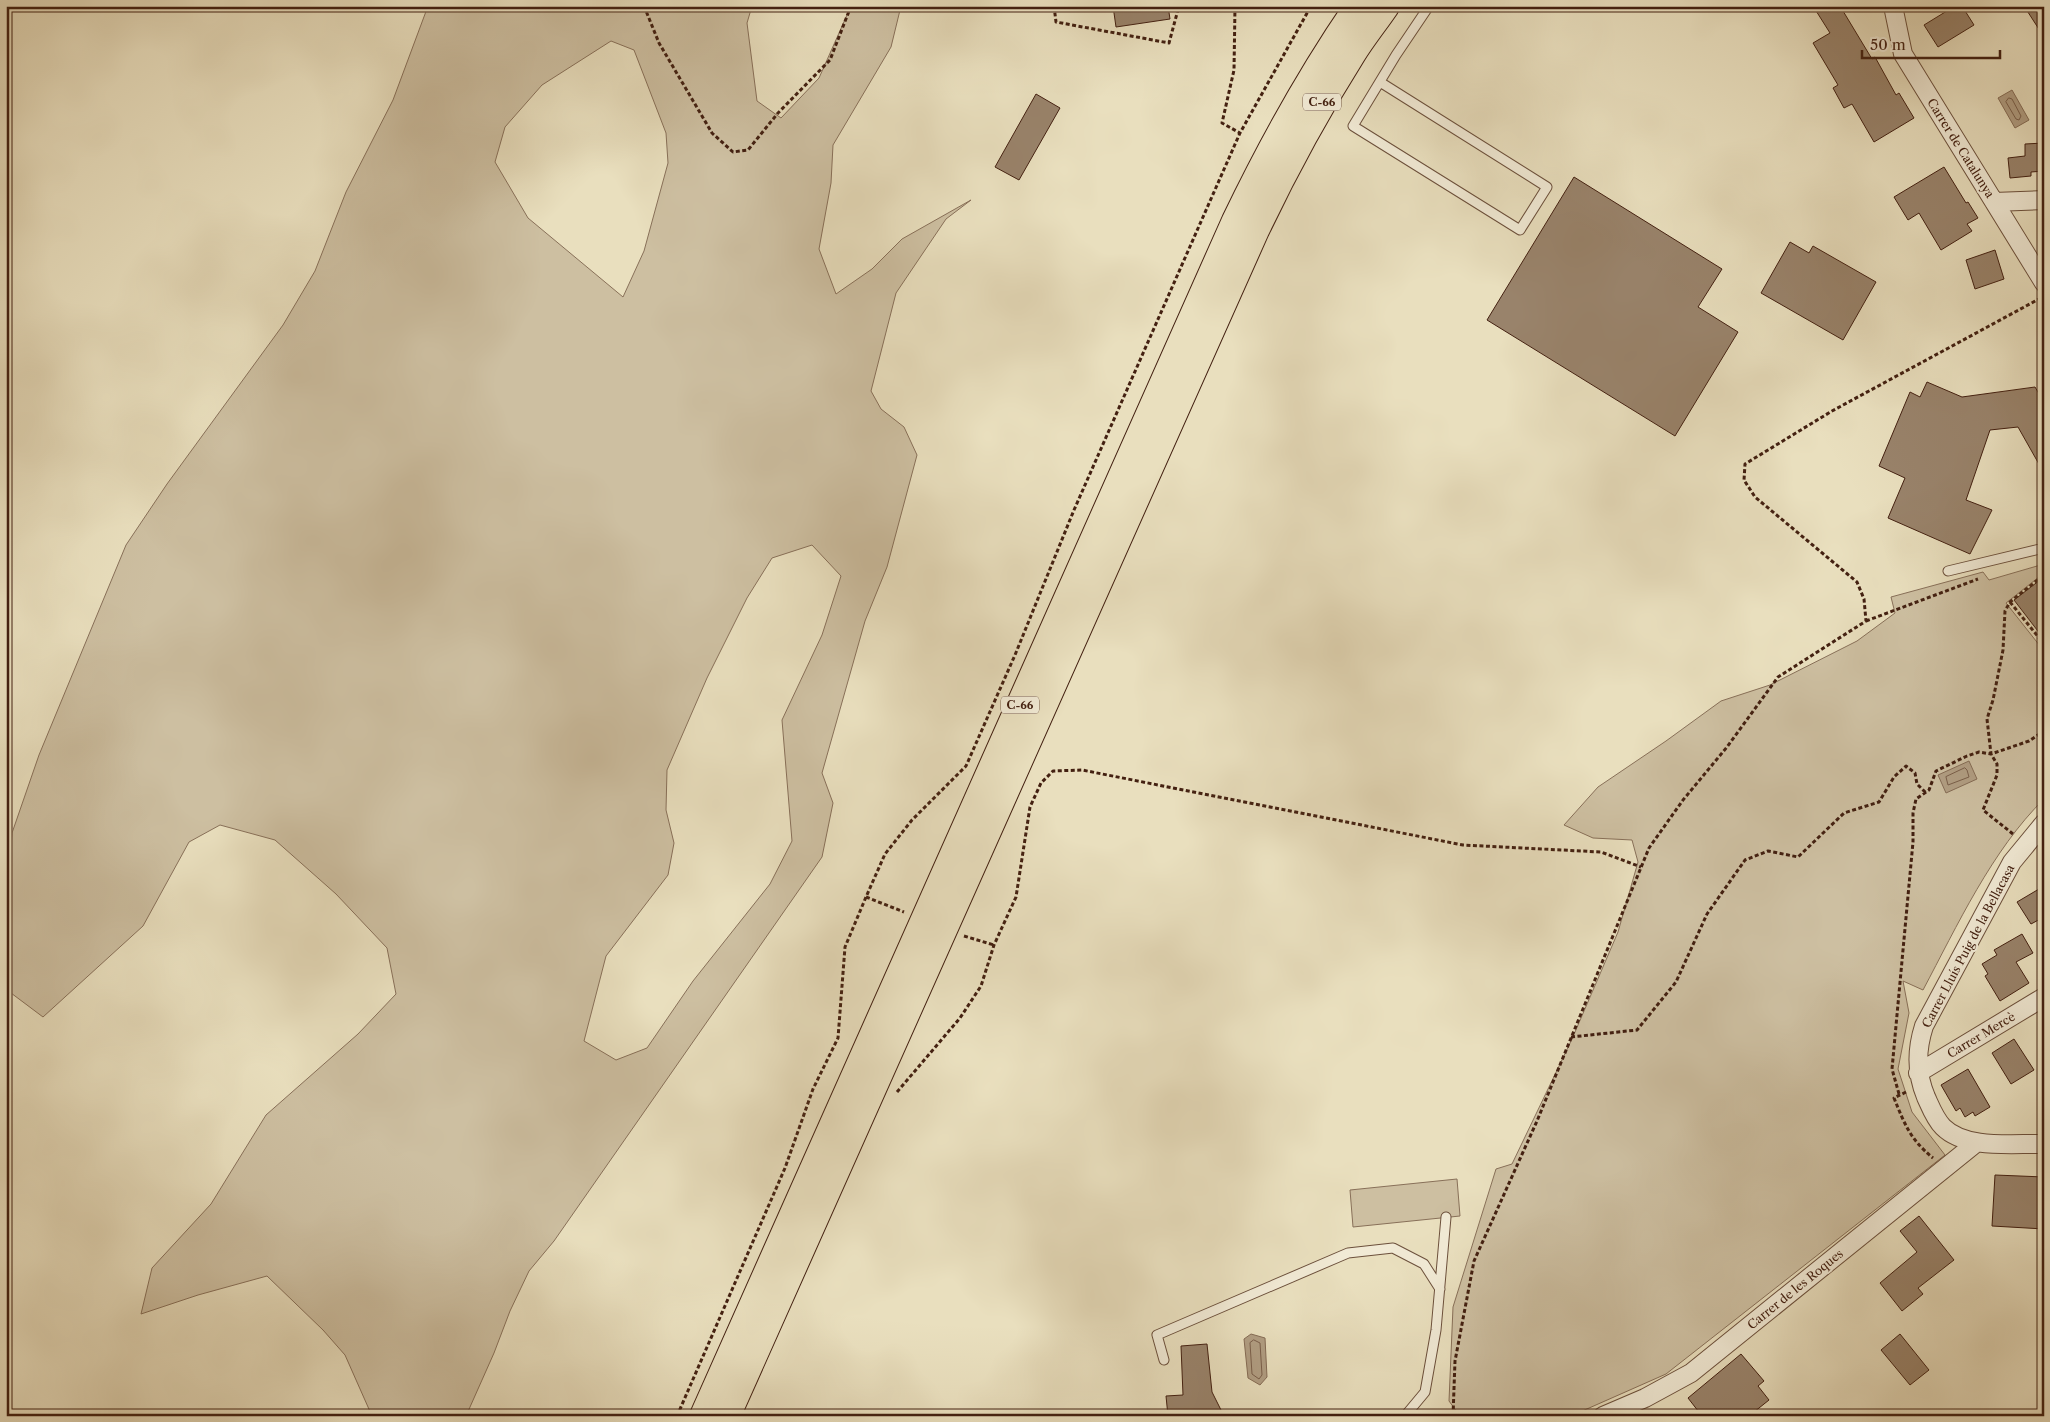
<svg xmlns="http://www.w3.org/2000/svg" width="2050" height="1422" font-family="'Libre Caslon Text',serif">
<style>
.green{fill:#cdbfa1;stroke:#887059;fill-rule:evenodd}
.water{fill:#b19e83;stroke:#856c55}
.lines{fill:none;stroke-linecap:round;stroke-linejoin:round}
.shore{stroke:#7a5f4a;stroke-width:1}
.building{fill:#99836b;stroke:#432011}
.lane-casing{stroke:#6c503c;stroke-width:11}
.street-casing{stroke:#6c503c;stroke-width:20}
.highway-casing{stroke:#432011;stroke-width:30}
.path{stroke:#432011;stroke-width:3;stroke-dasharray:4 2.5;stroke-linecap:butt}
.lane{stroke:#f1ead5;stroke-width:9}
.street{stroke:#f1ead5;stroke-width:18}
.highway{stroke:#e9dfbe;stroke-width:28}
.labels{text-anchor:middle;dominant-baseline:central;stroke-width:4;stroke-linejoin:round;paint-order:stroke}
.shield{fill:#f1ead5;stroke:#775d4c;stroke-width:1}
.shield-label{font-size:11px;font-weight:bold;fill:#432011}
.street-label{font-size:12px;fill:#432011;stroke:#f1ead5}
</style>
<rect width="100%" height="100%" fill="#e9dfbe"/>
<filter id="stains"><feTurbulence type="fractalNoise" baseFrequency=".004" numOctaves="4"/><feColorMatrix values="0 0 0 0 .2 0 0 0 0 .09 0 0 0 0 .02 0 0 0 .5 -.17"/></filter>
<radialGradient id="worn" r=".72"><stop offset=".6" stop-color="#630" stop-opacity="0"/><stop offset="1" stop-color="#630" stop-opacity=".3"/></radialGradient>
<path class="green" d="M428,6H642L643,8L645,6H752L747,23L757,101L781,118L819,78L851,6H901L891,47L833,145L831,183L819,249L836,294L872,269L902,239L971,200L946,219L896,293L871,391L881,409L904,427L917,455L887,567L865,621L822,773L833,803L822,857L554,1241L529,1271L510,1311L494,1353L466,1416H372L345,1355L323,1330L267,1276L198,1295L141,1314L152,1268L211,1204L266,1115L358,1034L396,994L387,948L336,894L275,840L220,825L189,842L143,926L43,1017L7,990L6,918L12,833L39,755L126,545L167,484L283,325L315,271L346,192L393,100ZM611,41L634,50L666,133L668,163L644,251L623,297L528,218L495,162L505,127L542,85ZM812,545L841,576L822,635L782,720L792,841L770,884L693,981L647,1048L616,1060L584,1041L606,956L668,875L674,843L666,810L667,770L707,678L747,598L772,558Z
M2044,564V573L2006,603L2044,651V799C1992,850 1957,926 1923,990L1903,981L1909,1013L1898,1069L1912,1112L1945,1155L1666,1374L1571,1416H1460L1449,1401L1453,1307L1496,1169L1512,1164L1572,1039L1618,932L1638,862L1632,840L1593,838L1564,825L1598,787L1666,741L1721,701L1770,685L1857,641L1895,613L1891,597L1983,572L1989,580Z
M1457,1179L1460,1216L1353,1227L1350,1190Z"/>
<path class="water" d="M2012,90L2029,120L2015,128L1998,98Z
M1969,761L1977,779L1946,793L1938,775Z
M1251,1334L1265,1338L1267,1377L1260,1385L1248,1378L1244,1339Z"/>
<g class="lines">
<path class="shore" d="M2009,98L2012,99L2021,116L2019,120L2016,119L2006,102Z
M1965,768L1967,770L1969,777L1948,785L1946,777Z
M1254,1340L1260,1343L1262,1375L1259,1379L1252,1374L1250,1343Z"/>
</g>
<path class="building" d="M1113,6H1168L1170,19L1116,27Z
M1813,6H1840L1872,59L1875,57L1896,95L1899,93L1914,118L1874,142L1852,104L1844,108L1833,88L1838,85L1813,43L1830,33Z
M1955,6H1962L1974,25L1938,47L1924,25Z
M2024,6H2044V37Z
M1036,94L1060,108L1019,180L995,167Z
M2044,143V171L2031,172V176L2010,178L2008,158L2025,156V144Z
M1944,167L1966,203L1968,202L1978,218L1967,224L1972,231L1941,250L1919,213L1908,220L1894,197Z
M1574,177L1722,269L1698,307L1738,332L1675,436L1487,320Z
M1790,242L1809,253L1813,246L1876,282L1843,340L1761,293Z
M1995,250L2004,279L1975,289L1966,260Z
M1927,382L1962,397L2035,387L2044,402V473L2018,427L1990,430L1966,500L1992,510L1970,554L1888,518L1905,478L1879,466L1910,392L1920,397Z
M2044,577V639L2014,600Z
M2039,889L2044,897V917L2031,924L2017,902Z
M2022,934L2033,953L2016,962L2029,983L2000,1001L1985,976L1988,974L1982,964L1997,955L1994,950Z
M2014,1039L2034,1070L2011,1084L1992,1053Z
M1968,1069L1990,1107L1975,1116L1973,1112L1965,1117L1960,1108L1956,1111L1941,1085Z
M1995,1175L2044,1177V1229L1992,1226Z
M1919,1216L1954,1260L1918,1288L1923,1294L1902,1311L1880,1283L1917,1252L1900,1231Z
M1900,1334L1929,1370L1910,1385L1881,1350Z
M1207,1344L1212,1392L1224,1416H1168L1166,1396L1183,1395L1181,1346Z
M1741,1354L1764,1381L1758,1386L1769,1400L1749,1416H1702L1688,1398Z"/>
<g class="lines">
<g class="lane-casing">
<path id="lane" d="M1380,82L1547,187L1520,230L1353,126L1396,55L1429,6
M1948,571L2044,548
M1164,1360L1157,1335L1348,1253L1393,1248L1424,1264L1440,1289
M1405,1416L1425,1392L1436,1330L1446,1217"/>
</g>
<g class="street-casing">
<path id="street" d="M1893,6L1903,54L2044,283
M1994,202L2044,200
M2044,823L2012,862L1924,1026C1916,1051 1916,1073 1926,1097C1931,1108 1935,1119 1943,1127C1966,1150 2014,1143 2044,1144
M1918,1073L2044,997
M1603,1416L1645,1398L1691,1373L1976,1143"/>
</g>
<g class="highway-casing">
<path id="highway" d="M704,1416L1236,221C1272,146 1312,74 1359,6
M726,1416L1255,230C1284,169 1316,110 1352,53C1362,37 1374,22 1385,6"/>
</g>
<path class="path" d="M644,6L659,43L712,133L733,152L748,150L778,113L830,60L851,6
M1054,6L1056,22L1169,43L1179,6
M1235,6L1234,70L1222,123L1240,133
M2010,602L2044,644
M1866,621L1978,579
M2013,834L1983,810L1997,775V764L1991,754L1987,719L1993,700L2003,650L2005,611L2010,602L2044,575
M866,897L904,912
M964,936L994,945
M1571,1037L1637,1030L1676,982L1707,914L1745,860L1768,851L1798,857L1844,813L1879,802L1894,777L1906,766L1915,773L1917,784L1926,793
M897,1092L960,1018L981,986L994,945L1016,897L1030,807L1041,783L1053,771L1082,770L1463,845L1601,852L1641,867
M1906,1092L1894,1098C1905,1125 1910,1139 1933,1158
M1899,1094L1892,1069L1913,842V813L1916,799L1929,790L1936,771L1967,756L1979,752L1991,754L2029,741L2044,731
M677,1416L785,1168L813,1089L838,1038L845,947L866,897L885,854L912,820L966,766L1015,655L1074,510L1240,133L1311,6
M1453,1416L1455,1361L1474,1261L1537,1121L1649,848L1683,800L1727,747L1778,677L1866,621L1864,599L1857,582L1755,497L1744,480L1745,464L1832,411L2039,299"/>
<use href="#lane" class="lane"/>
<use href="#street" class="street"/>
<use href="#highway" class="highway"/>
</g>
<g class="labels">
<g class="shield">
<rect x="1303" y="93.5" width="38" height="17" rx="4"/>
<rect x="1001" y="696.5" width="38" height="17" rx="4"/>
</g>
<g class="shield-label">
<text x="1322" y="102">C-66</text>
<text x="1020" y="705">C-66</text>
</g>
<g class="street-label">
<text transform="translate(1961 148) rotate(58)">Carrer de Catalunya</text>
<text transform="translate(1968 946) rotate(-62)">Carrer Lluís Puig de la Bellacasa</text>
<text transform="translate(1981 1035) rotate(-31)">Carrer Mercè</text>
<text transform="translate(1795 1289) rotate(-39)">Carrer de les Roques</text>
</g>
</g>
<rect width="2050" height="1422" fill="none" stroke="#e9dfbe" stroke-width="25"/>
<rect x="8" y="8" width="2035" height="1407" fill="none" stroke="#432011" stroke-width="2.5"/>
<rect x="12" y="12" width="2025" height="1397" fill="none" stroke="#432011"/>
<path d="M1862 50v8h138v-8" fill="none" stroke="#432011" stroke-width="2.5"/>
<text x="1870" y="50" font-size="15" fill="#432011" stroke="#f1ead5" stroke-width="4" paint-order="stroke">50 m</text>
<rect width="100%" height="100%" filter="url(#stains)"/>
<rect width="100%" height="100%" fill="url(#worn)"/>
</svg>
